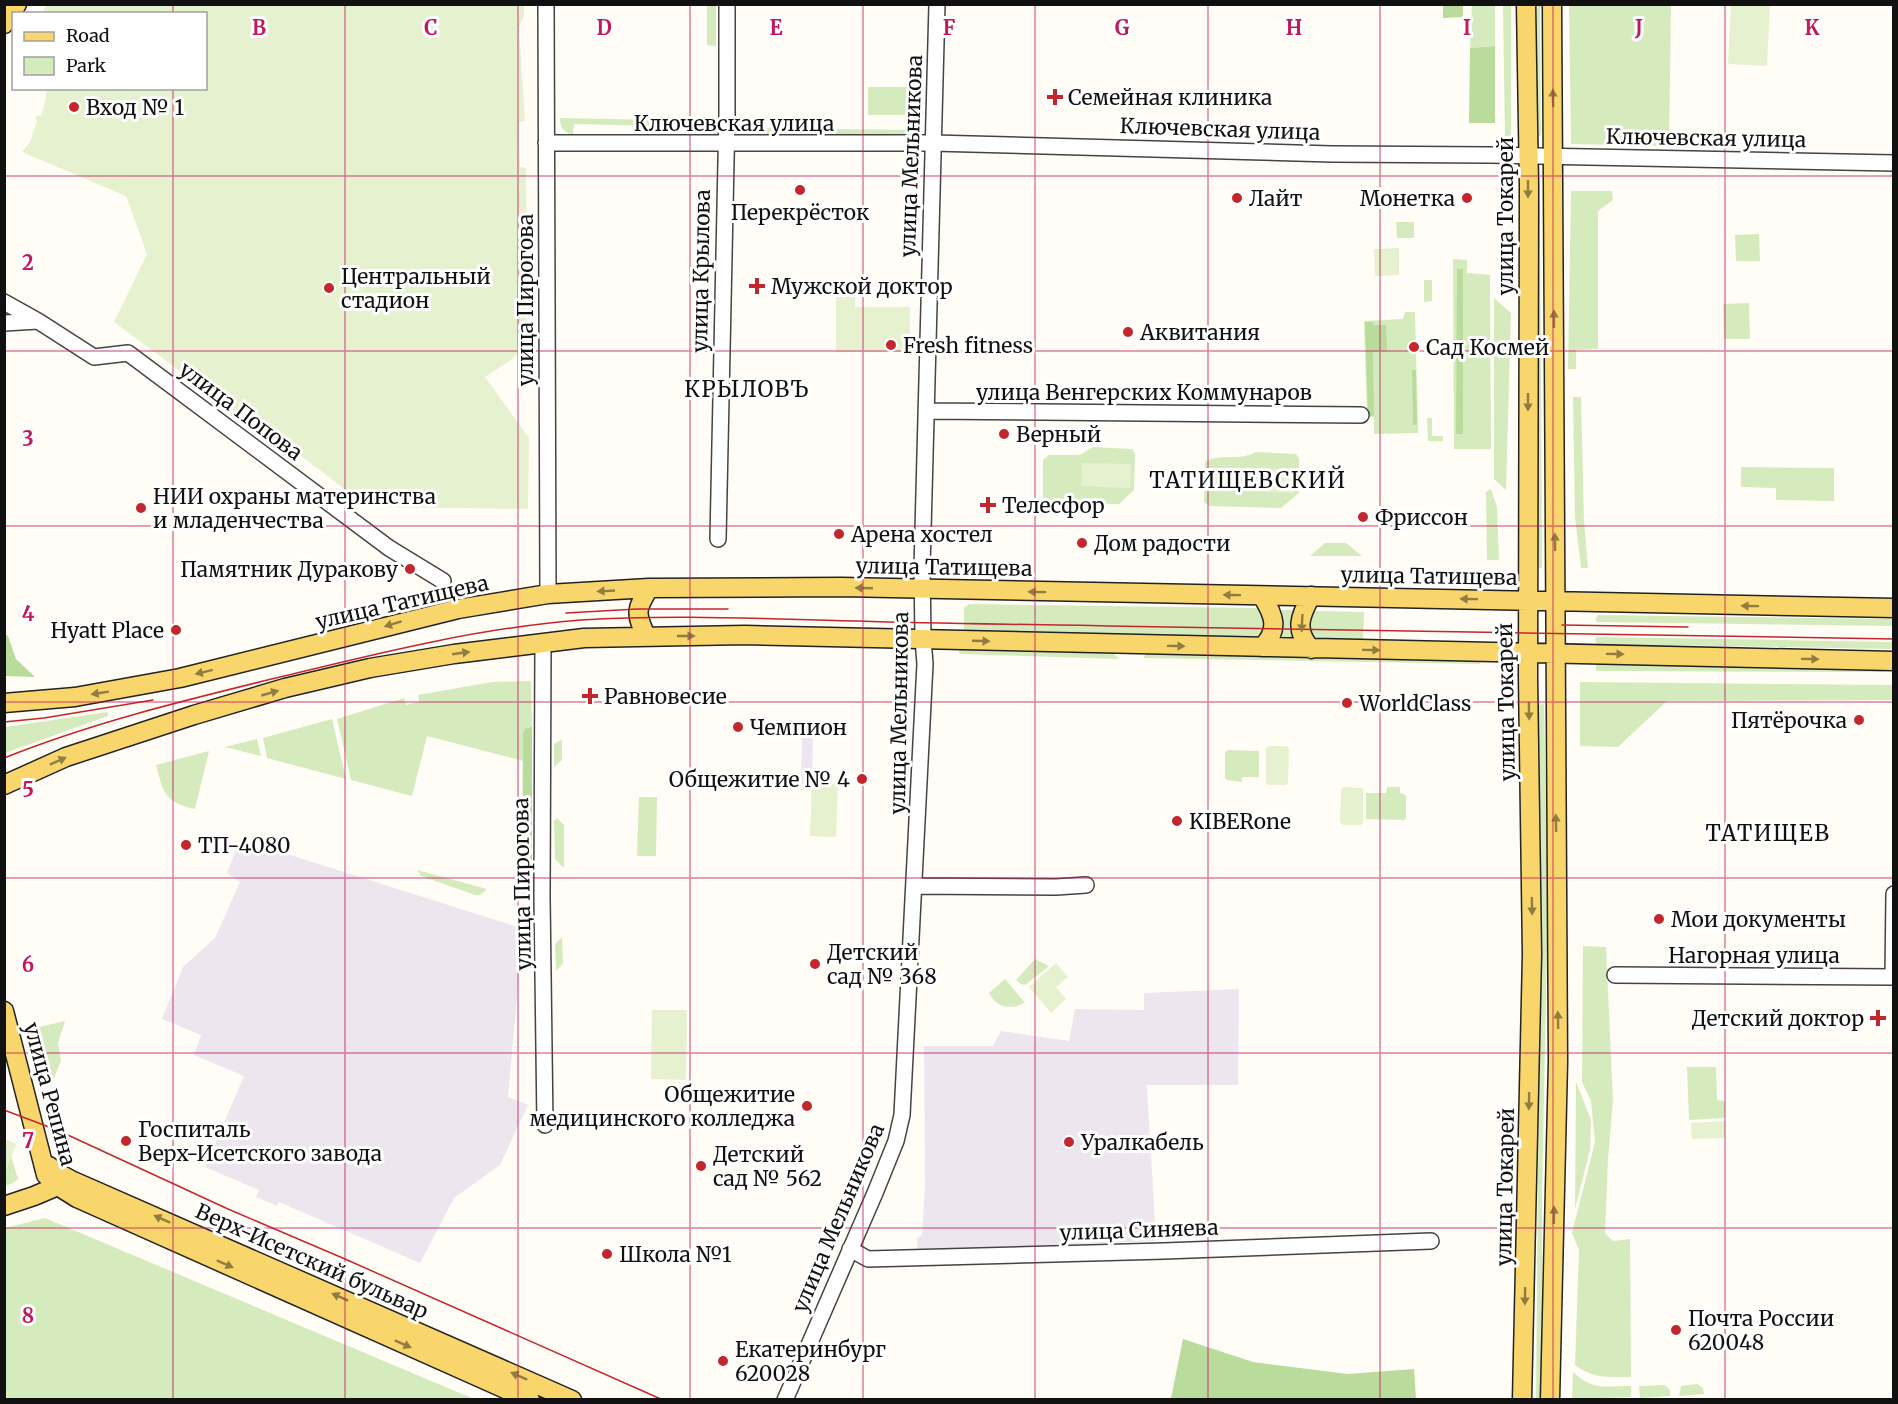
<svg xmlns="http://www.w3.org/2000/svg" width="1898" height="1404" font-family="Merriweather,serif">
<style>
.industrial{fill:#eee6ef}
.green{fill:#d5ebbd}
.forest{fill:#b9dc9c}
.pitch{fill:#e6f2cf}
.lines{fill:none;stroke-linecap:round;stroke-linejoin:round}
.minor-casing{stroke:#444;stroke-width:18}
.major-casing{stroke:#222;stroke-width:21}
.minor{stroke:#fff;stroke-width:15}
.major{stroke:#f9d66b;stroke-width:18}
.tram{stroke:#c4262e;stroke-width:1.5}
.oneway{fill:#917d42}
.grid{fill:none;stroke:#c2185b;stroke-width:1.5;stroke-opacity:0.55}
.poi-dot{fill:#c4262e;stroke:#fff;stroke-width:2}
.labels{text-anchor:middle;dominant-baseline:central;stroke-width:6;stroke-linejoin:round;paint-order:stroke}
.poi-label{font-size:21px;fill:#111;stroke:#fff;text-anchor:start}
.street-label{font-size:21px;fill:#111;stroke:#fff}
.neighbourhood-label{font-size:22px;letter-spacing:1.5px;fill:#111;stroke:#fff}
.grid-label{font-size:20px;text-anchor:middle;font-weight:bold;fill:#c2185b;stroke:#fff;stroke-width:6;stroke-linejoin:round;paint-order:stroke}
</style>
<rect width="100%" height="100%" fill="#fffdf5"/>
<path class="industrial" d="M802,733H813L812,790H801Z
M240,839L521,928L518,987L508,1097L528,1105L500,1165L454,1198L420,1263L279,1202L277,1206L256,1197L259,1190L205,1167L244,1076L194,1055L201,1035L162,1019L183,967L215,938L240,882L227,873Z
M1239,989L1238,1085H1147L1156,1241L918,1250L917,1238L922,1235L925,1185L924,1046H993L1001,1031L1069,1041L1075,1009L1144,1010V993Z"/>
<path class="green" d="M707,5H716V46L707,45Z
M1472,5H1495V46L1470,48Z
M1503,5H1511V138L1505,142Z
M1535,5H1540L1541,136H1536Z
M1569,5H1671L1669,146L1571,144Z
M868,87H917V115H868Z
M560,118L717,121V132L714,137L708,138V127L574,124L573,134C563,133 560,127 560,118Z
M741,128L919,130V139H742Z
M1571,191H1612L1613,200L1598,211V349L1576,350V369H1568Z
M1534,201L1540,202L1542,567L1538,569Z
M1396,222H1414V238H1397Z
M1759,234L1760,261H1736L1735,235Z
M1453,259L1467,260V273L1490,275L1491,449H1454Z
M1424,280H1432V301L1424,302Z
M1494,298L1511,313L1506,490L1494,479Z
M1749,303L1750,339H1724L1723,304Z
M1405,312H1415L1418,433L1374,434V417H1367L1364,321L1403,319Z
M1573,397H1581L1584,521L1588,568H1581L1575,517Z
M1432,418V436H1443V441H1428L1427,418Z
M1093,447L1132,449L1135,454L1134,490L1119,504L1048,503L1043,498V460L1049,455H1080Z
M1256,452L1296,454L1299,458V493L1281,508L1209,506L1204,502L1205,462C1222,452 1237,462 1256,452Z
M1741,467L1834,468V501L1776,500V488L1741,487Z
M1491,489L1497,507L1499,560H1487L1486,492Z
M1159,540H1178L1191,554L1145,553Z
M1325,543H1346L1362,556H1310Z
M969,604L1258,608L1264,612L1268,631L1259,639L970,633L964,631V608Z
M1278,610H1296V639H1277Z
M1316,611L1364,612L1363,641H1313L1306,632L1311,613Z
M1598,615L1893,619L1894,626L1597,622L1595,620Z
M1597,637L1893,642L1894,649L1597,644L1595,639Z
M960,648L1114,654L1119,659L959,654Z
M1146,654L1480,660V664L1143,658Z
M1596,664L1880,666L1884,672L1596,671Z
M531,681L532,726L528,727L523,733V761L427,736L412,796L351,780L337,719L404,698L406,705L419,702L418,695L492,682Z
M1580,682L1892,685L1893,700L1667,701L1618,747L1580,746Z
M1544,704L1548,893L1542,1195V1398H1536L1541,842L1537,705Z
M108,712V716L5,753V727Z
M332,719L346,779L267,758L263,738Z
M257,739L261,756L225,747Z
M562,739V760L554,767V744Z
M1228,750L1259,751V777H1242V782L1227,780L1225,778V752Z
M209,751L195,809C165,803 163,792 156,765Z
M1387,787H1400V793L1404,794L1406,796V818L1404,820L1366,819V793H1386Z
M639,797H657L656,856H637Z
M557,818L564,825V868L555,859L554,821Z
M417,870L487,889L480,895H475L421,876Z
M562,937L563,963L556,971L555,944Z
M1583,946L1606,947L1613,1100L1608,1159L1605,1233L1613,1241L1630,1239L1631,1377C1610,1377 1593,1379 1575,1365L1579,1250L1572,1233L1595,1142L1591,1101L1582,1082Z
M1035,959L1049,966L1025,985L1021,984L1016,980Z
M1005,979L1025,1003C1010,1010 997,1008 989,993Z
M65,1021L58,1043L61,1061L53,1080L39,1027Z
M1687,1067H1716L1717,1100L1725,1101V1118L1689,1120Z
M1576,1082L1591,1120L1590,1150L1575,1209Z
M4,1133L18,1179L13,1183L5,1186Z
M45,1218L474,1399H5V1228Z
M1573,1372C1593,1391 1605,1386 1631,1386V1397L1572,1399Z
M1697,1384L1703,1388L1704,1394L1679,1396L1681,1386Z
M1665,1385L1670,1390V1396L1640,1398L1639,1386Z"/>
<path class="forest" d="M1443,5H1463V17L1443,18Z
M1495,46V123H1469L1470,48Z
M1457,269H1463V434H1456Z
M1365,322H1373V325H1386L1387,351L1373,352L1374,416H1368Z
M1412,370H1416L1417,425H1413Z
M5,634L8,636L16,659L35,677L5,676Z
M532,726V898L528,902L522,900L523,733L525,729Z
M1183,1339L1253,1362L1348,1374L1414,1369L1416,1399H1174L1171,1398Z"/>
<path class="pitch" d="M47,5H524V16L519,27L525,121L519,122L520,167L526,168L527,343L511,360L485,377L529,438L528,509L368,507L279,439L262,432L114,322L147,254L126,196L22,152L30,142L37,121L35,120L37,115L41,116L46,99L47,89L206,88V14L42,13Z
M1731,5H1770L1767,66L1728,64Z
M1399,248V275L1375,276L1374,249Z
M836,280H855V307H910V352H836Z
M1082,463L1131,464L1130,488L1081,486Z
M1251,468L1295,469L1294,493L1251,491Z
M1269,746H1287L1289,749L1288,783L1286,785H1268L1266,783V748Z
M812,783L838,784L836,837L810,836Z
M1343,787L1362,788L1363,790V823L1361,825H1343L1340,822L1341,789Z
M1056,963L1068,977L1056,987L1066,999L1051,1013L1029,987Z
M652,1010H687L686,1080L651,1079Z
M1725,1121V1138L1692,1139L1691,1123Z
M5,1139L16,1144L6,1171L4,1170Z"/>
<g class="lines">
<g class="minor-casing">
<path id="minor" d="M546,4L548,594
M546,143H933L1332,154L1489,155L1894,163
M4,302L38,321L94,357L128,353L389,548L443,581
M4,323L38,321
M926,411L1361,415
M718,539L727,114V4
M543,642L542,898L545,1125
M914,886L1056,887L1086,885
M1615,975L1894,977
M1893,977L1894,894
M850,1249L868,1259L1164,1251L1431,1241
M785,1400L875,1193L896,1141L902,1115L925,664L923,639L922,568L937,4"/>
</g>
<g class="major-casing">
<path id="major" d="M4,24L17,4
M646,636C635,612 636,610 649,588
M1262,647C1280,630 1274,615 1262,596
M1311,649C1294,630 1300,616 1311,596
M4,703L75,697L180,678L458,609L548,594L649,588L841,587L1894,608
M4,785L66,757L194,715L285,688L370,668L454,654L584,638L745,635L1894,661
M4,1011L46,1175L58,1186L77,1198L530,1400
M49,1166L58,1173L71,1180L572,1400
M4,1206L34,1196L67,1182
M1522,1400L1532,954L1528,677L1529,186L1526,4
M1550,1400L1558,1062L1552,4"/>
</g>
<use href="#minor" class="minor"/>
<use href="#major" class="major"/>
<path class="tram" d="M566,613L637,609H728
M1562,625L1688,627
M4,722L44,718L153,700
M4,758C94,722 186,700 280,677C379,653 478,628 581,620C673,614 766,619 859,621C942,624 1025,624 1108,626C1370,630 1632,635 1894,639
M4,1110L57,1130L228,1209L345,1259L663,1400"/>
</g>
<defs><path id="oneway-solid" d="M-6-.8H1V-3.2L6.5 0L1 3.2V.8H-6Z" transform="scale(1.5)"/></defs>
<g class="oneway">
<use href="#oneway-solid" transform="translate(1553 98) rotate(-91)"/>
<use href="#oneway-solid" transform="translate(1528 189) rotate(90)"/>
<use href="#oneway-solid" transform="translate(1554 319) rotate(-90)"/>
<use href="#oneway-solid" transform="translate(1528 402) rotate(90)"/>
<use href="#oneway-solid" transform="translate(1555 542) rotate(-91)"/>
<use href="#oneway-solid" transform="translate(864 588) rotate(-178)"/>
<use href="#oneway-solid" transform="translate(606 591) rotate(177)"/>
<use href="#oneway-solid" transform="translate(1037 592) rotate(-179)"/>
<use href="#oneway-solid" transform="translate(1232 595) rotate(-179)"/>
<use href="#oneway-solid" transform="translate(1469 599) rotate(-179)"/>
<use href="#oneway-solid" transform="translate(1750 606) rotate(-179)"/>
<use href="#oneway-solid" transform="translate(1302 623) rotate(93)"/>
<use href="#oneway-solid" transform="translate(393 624) rotate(163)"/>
<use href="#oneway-solid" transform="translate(686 636)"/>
<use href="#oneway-solid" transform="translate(981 641) rotate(2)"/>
<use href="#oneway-solid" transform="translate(1176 646) rotate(1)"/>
<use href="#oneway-solid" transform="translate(1371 650) rotate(1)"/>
<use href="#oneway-solid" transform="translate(461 653) rotate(-8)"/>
<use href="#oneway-solid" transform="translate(1615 654) rotate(1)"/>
<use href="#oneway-solid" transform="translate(1810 659) rotate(1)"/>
<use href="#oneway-solid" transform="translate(204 672) rotate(166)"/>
<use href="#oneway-solid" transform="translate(100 693) rotate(171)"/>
<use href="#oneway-solid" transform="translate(270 693) rotate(-16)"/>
<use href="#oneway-solid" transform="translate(1529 711) rotate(89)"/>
<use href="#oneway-solid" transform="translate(58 761) rotate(-24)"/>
<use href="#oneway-solid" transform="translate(1556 823) rotate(-91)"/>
<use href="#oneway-solid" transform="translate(1532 906) rotate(89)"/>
<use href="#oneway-solid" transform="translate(1558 1020) rotate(-91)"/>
<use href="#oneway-solid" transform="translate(1529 1101) rotate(91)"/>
<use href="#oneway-solid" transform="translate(1554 1215) rotate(-89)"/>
<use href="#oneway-solid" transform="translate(162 1219) rotate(-156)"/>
<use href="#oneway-solid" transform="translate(225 1264) rotate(24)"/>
<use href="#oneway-solid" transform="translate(1525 1296) rotate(91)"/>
<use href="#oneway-solid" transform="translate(340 1297) rotate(-156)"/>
<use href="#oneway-solid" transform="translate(403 1344) rotate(24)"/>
<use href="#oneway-solid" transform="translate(519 1376) rotate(-156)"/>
</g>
<path class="grid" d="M173,4V14M345,4V1400M518,4V1400M690,4V1400M863,4V1400M1035,4V1400M1208,4V1400M1380,4V1400M1553,4V1400M1725,4V1400M173,88V1400M4,176H1894M4,351H1894M4,526H1894M4,702H1894M4,878H1894M4,1053H1894M4,1228H1894"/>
<g class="poi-dot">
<path d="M1052 88h6v6h6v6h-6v6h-6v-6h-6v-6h6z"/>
<circle cx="74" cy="107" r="6"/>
<circle cx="800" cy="190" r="6"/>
<circle cx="1237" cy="198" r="6"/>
<circle cx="1467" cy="198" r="6"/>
<path d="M754 277h6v6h6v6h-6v6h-6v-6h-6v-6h6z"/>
<circle cx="329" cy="288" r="6"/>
<circle cx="1128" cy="332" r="6"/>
<circle cx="891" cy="345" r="6"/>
<circle cx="1414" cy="347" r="6"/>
<circle cx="1004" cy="434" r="6"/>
<path d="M985 496h6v6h6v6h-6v6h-6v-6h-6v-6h6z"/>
<circle cx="141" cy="508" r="6"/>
<circle cx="1363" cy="517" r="6"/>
<circle cx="839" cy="534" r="6"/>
<circle cx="1082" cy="543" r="6"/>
<circle cx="410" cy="569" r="6"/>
<circle cx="176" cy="630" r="6"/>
<path d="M587 687h6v6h6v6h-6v6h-6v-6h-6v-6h6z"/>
<circle cx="1347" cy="703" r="6"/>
<circle cx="1859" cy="720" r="6"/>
<circle cx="738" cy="727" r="6"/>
<circle cx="862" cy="779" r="6"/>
<circle cx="1177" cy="821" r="6"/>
<circle cx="186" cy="845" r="6"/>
<circle cx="1659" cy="919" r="6"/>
<circle cx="815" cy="964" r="6"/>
<path d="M1875 1009h6v6h6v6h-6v6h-6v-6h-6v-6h6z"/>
<circle cx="807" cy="1106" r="6"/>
<circle cx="126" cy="1141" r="6"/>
<circle cx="1069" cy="1142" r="6"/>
<circle cx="701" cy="1166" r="6"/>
<circle cx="607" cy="1254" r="6"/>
<circle cx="1676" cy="1330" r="6"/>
<circle cx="723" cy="1361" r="6"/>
</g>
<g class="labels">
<g class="poi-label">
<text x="1068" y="97">Семейная клиника</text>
<text x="86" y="107">Вход № 1</text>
<text x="1249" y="198">Лайт</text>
<text x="1455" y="198" text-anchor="end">Монетка</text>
<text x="800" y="212" text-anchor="middle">Перекрёсток</text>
<text x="341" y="276">Центральный<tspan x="341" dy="24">стадион</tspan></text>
<text x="771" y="286">Мужской доктор</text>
<text x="1140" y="332">Аквитания</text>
<text x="903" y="345">Fresh fitness</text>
<text x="1426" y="347">Сад Космей</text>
<text x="1016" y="434">Верный</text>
<text x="153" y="496">НИИ охраны материнства<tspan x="153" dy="24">и младенчества</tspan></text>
<text x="1002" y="505">Телесфор</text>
<text x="1375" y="517">Фриссон</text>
<text x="851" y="534">Арена хостел</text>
<text x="1094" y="543">Дом радости</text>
<text x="398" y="569" text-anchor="end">Памятник Дуракову</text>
<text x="164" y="630" text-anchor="end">Hyatt Place</text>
<text x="604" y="696">Равновесие</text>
<text x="1359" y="703">WorldClass</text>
<text x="1847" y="720" text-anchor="end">Пятёрочка</text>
<text x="750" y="727">Чемпион</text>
<text x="850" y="779" text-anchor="end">Общежитие № 4</text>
<text x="1189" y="821">KIBERone</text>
<text x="198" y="845">ТП-4080</text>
<text x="1671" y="919">Мои документы</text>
<text x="827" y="952">Детский<tspan x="827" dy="24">сад № 368</tspan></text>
<text x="1864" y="1018" text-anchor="end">Детский доктор</text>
<text x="795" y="1094" text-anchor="end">Общежитие<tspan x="795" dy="24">медицинского колледжа</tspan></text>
<text x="138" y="1129">Госпиталь<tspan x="138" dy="24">Верх-Исетского завода</tspan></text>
<text x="1081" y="1142">Уралкабель</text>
<text x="713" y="1154">Детский<tspan x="713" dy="24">сад № 562</tspan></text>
<text x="619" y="1254">Школа №1</text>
<text x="1688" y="1318">Почта России<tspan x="1688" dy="24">620048</tspan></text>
<text x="735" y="1349">Екатеринбург<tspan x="735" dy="24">620028</tspan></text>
</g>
<g class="street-label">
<text x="734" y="123">Ключевская улица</text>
<text transform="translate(1220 129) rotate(2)">Ключевская улица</text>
<text transform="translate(1706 138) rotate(1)">Ключевская улица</text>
<text transform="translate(911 156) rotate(-88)">улица Мельникова</text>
<text transform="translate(1505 216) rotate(-90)">улица Токарей</text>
<text transform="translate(701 271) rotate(-89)">улица Крылова</text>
<text transform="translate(525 300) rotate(-90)">улица Пирогова</text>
<text x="1144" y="392">улица Венгерских Коммунаров</text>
<text transform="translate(241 411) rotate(37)">улица Попова</text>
<text transform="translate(944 567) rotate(1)">улица Татищева</text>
<text transform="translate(1429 576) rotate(1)">улица Татищева</text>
<text transform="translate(402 602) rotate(-13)">улица Татищева</text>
<text transform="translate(1506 702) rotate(-91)">улица Токарей</text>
<text transform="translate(899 713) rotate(-89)">улица Мельникова</text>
<text transform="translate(522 884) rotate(-91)">улица Пирогова</text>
<text x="1754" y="955">Нагорная улица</text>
<text transform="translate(50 1094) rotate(75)">улица Репина</text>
<text transform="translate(1505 1187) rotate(-89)">улица Токарей</text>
<text transform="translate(838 1218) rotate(-67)">улица Мельникова</text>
<text transform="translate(1139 1230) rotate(-2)">улица Синяева</text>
<text transform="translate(312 1261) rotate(24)">Верх-Исетский бульвар</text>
</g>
<g class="neighbourhood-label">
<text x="747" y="389">КРЫЛОВЪ</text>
<text x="1248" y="480">ТАТИЩЕВСКИЙ</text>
<text x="1768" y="833">ТАТИЩЕВ</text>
</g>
</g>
<g class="grid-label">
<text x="259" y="35">B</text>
<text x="431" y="35">C</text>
<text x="604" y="35">D</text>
<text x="776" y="35">E</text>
<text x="949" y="35">F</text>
<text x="1122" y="35">G</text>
<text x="1294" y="35">H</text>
<text x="1467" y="35">I</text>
<text x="1639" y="35">J</text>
<text x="1812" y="35">K</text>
<text x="28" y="270">2</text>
<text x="28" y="446">3</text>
<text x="28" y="621">4</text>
<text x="28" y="797">5</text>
<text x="28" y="972">6</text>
<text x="28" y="1148">7</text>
<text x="28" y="1323">8</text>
</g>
<rect width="1898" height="1404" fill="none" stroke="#111111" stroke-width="12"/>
<rect x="12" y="12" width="195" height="78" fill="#ffffff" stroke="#a0a0a0" stroke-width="1.5"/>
<rect x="24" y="32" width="30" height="9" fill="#f9d66b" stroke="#a0a0a0" stroke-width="1.5"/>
<text x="66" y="42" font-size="18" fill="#111111">Road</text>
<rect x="24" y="57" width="30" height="18" fill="#d5ebbd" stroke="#a0a0a0" stroke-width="1.5"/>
<text x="66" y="72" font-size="18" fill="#111111">Park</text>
</svg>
